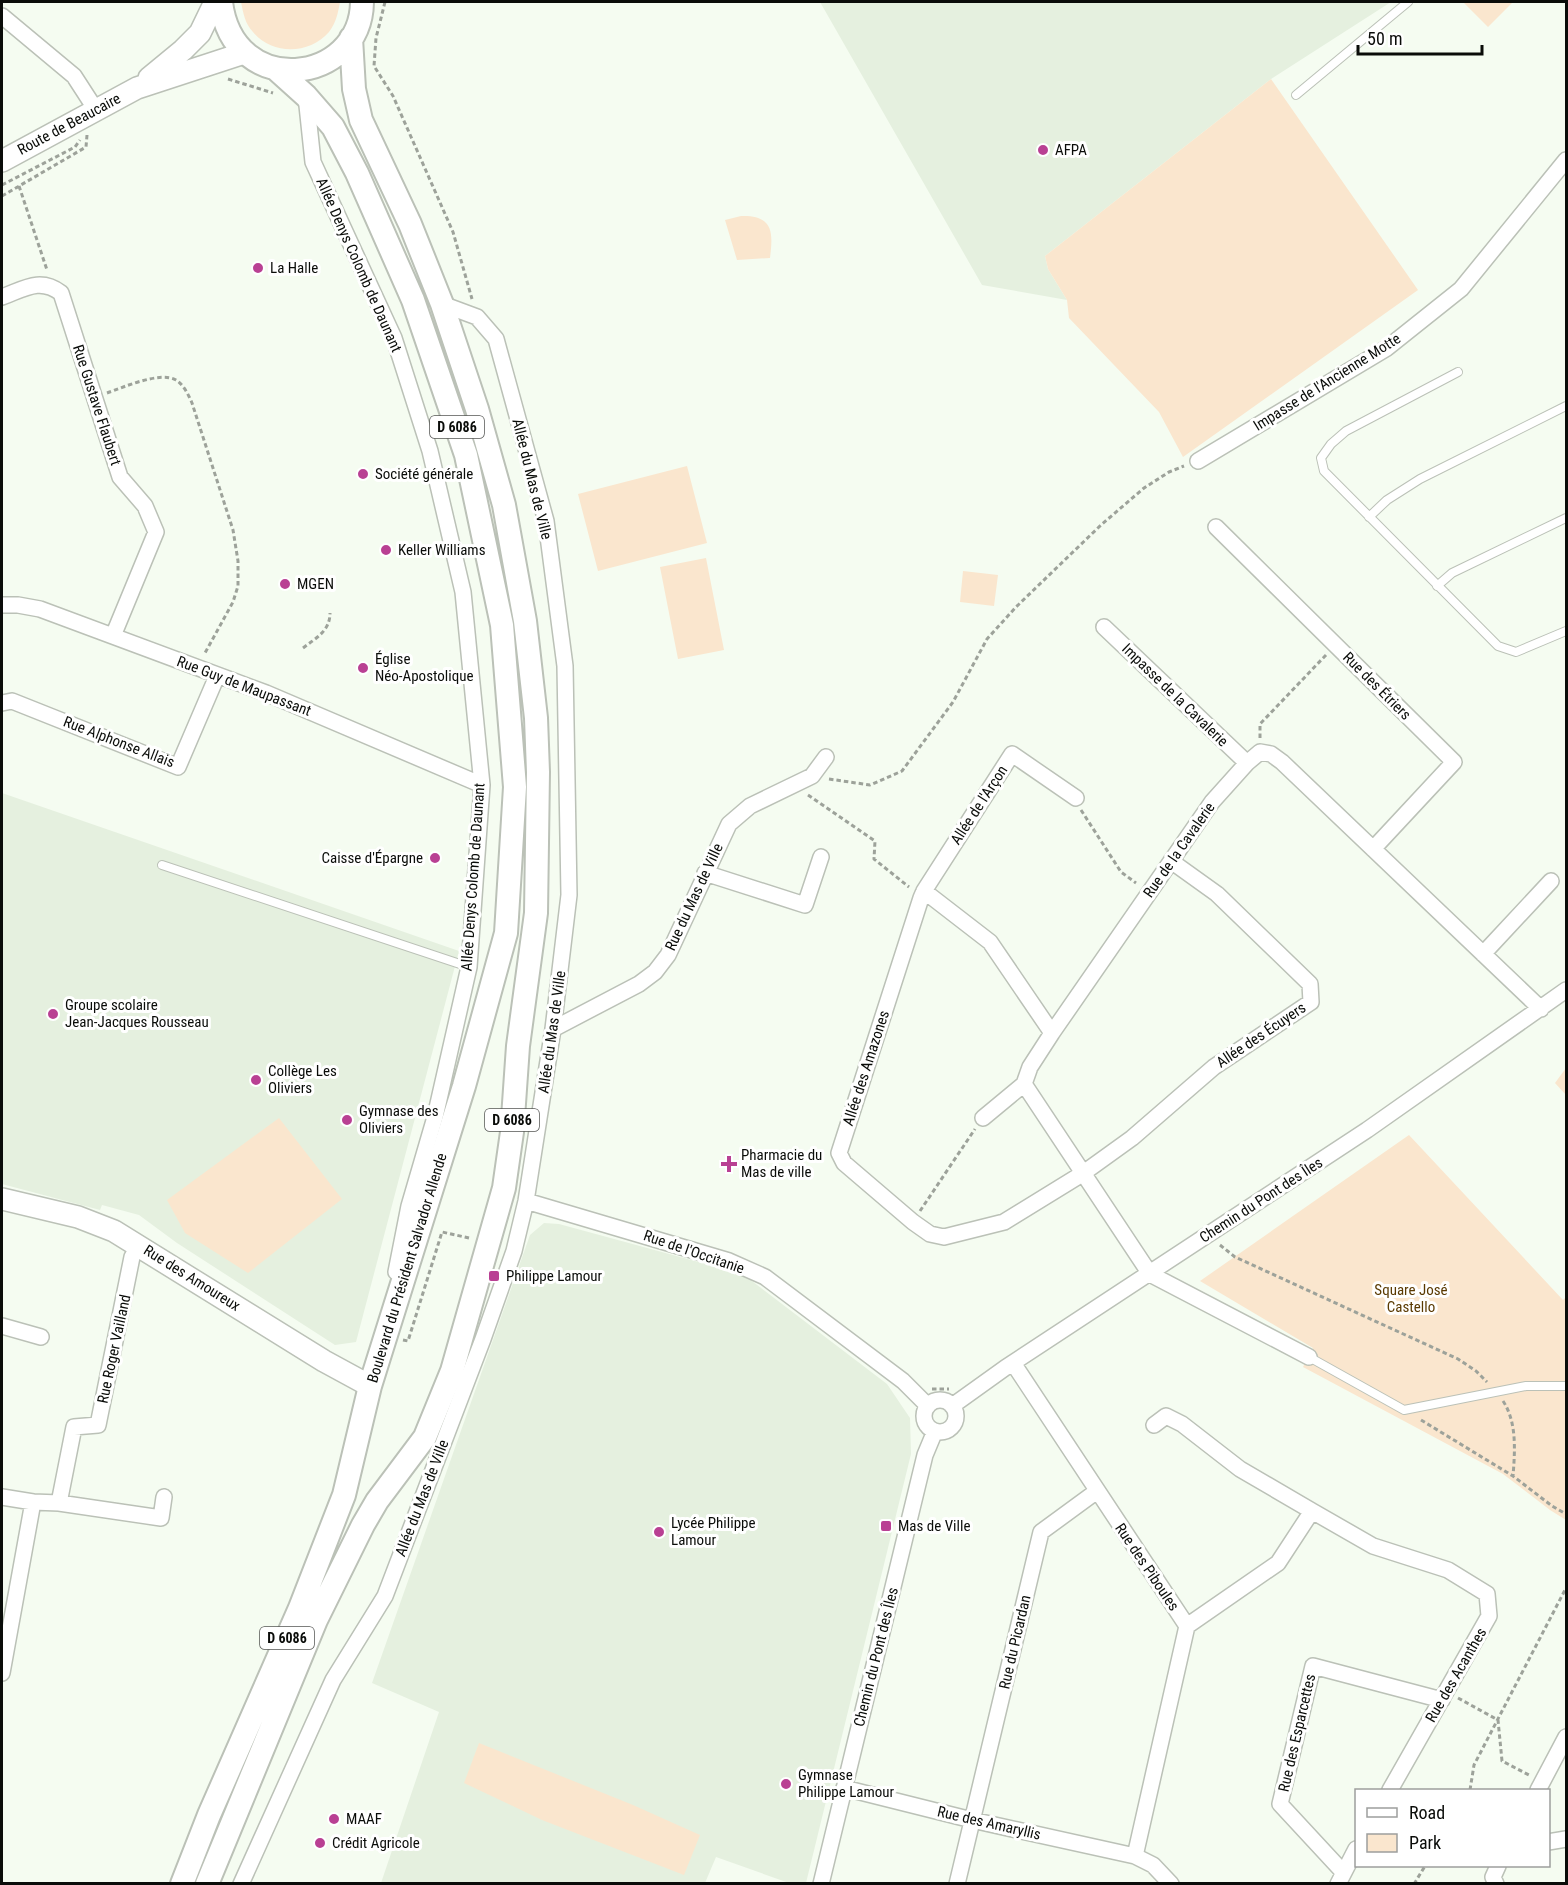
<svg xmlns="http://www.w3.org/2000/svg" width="1568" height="1885" font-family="'Roboto Condensed',sans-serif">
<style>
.built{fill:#e5f0df}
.green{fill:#fae6ce}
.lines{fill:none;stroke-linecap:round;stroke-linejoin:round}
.lane-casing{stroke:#bbc1b7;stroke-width:10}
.street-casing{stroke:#bbc1b7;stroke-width:18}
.secondary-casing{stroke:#bbc1b7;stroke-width:24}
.primary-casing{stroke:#bbc1b7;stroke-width:26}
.path{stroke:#9da29a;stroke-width:3;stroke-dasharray:4.5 3;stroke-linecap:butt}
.lane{stroke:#fff;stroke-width:8}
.street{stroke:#fff;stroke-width:15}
.secondary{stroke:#fff;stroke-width:21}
.primary{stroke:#fff;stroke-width:22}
.poi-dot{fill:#b94093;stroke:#fff;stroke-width:2}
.labels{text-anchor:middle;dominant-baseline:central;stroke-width:6;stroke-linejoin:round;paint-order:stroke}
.shield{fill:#fff;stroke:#545553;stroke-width:1.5}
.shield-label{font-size:14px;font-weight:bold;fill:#0a0c09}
.street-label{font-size:15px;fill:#0a0c09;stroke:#fff}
.poi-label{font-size:15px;fill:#0a0c09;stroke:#fff;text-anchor:start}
.park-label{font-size:15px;fill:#5a3a02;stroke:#fff}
</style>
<rect width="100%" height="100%" fill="#f5fcf1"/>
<path class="built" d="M820,2H1391L1271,79L1045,256L1048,269L1067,300L982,285Z
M2,793L459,951L356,1342L335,1345L177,1243L139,1215L102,1205L100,1210L2,1184Z
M544,1223L559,1224L717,1267L748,1278L887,1384L910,1418L911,1454L806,1883H789L716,1857L705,1883H381L439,1712L372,1683L530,1235Z"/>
<path class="green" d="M241,2H340C338,13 336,23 329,32C309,55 272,55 253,32C245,24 243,12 241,2Z
M1463,2H1513L1488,27Z
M1271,79L1418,290L1183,457L1159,412L1069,318L1067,300L1048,269L1045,256Z
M741,216C774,215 773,233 770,258L737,260L725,220Z
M687,466L707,543L598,571L578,494Z
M706,558L724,650L678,659L660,567Z
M963,571L998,575L994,606L960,602Z
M1566,1068V1095L1555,1083Z
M279,1118L342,1199L248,1273L185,1233L167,1200Z
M1409,1135L1563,1300L1566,1297V1520L1550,1510L1503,1474L1303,1367L1313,1348L1200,1281Z
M479,1743L633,1805L700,1835L684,1875L542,1820L464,1783Z"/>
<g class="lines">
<g class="lane-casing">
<path id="lane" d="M1296,95L1408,2
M1458,372L1346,431L1331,444L1321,458L1324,471L1498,646L1516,652L1566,631
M1369,517L1387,500L1420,479L1566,406
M1437,586L1452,573L1566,518
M162,865L469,967
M1309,1357L1404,1410L1526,1386H1566"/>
</g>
<g class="street-casing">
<path id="street" d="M2,16L74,76L96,110
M306,96L313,162L394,338L430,451L463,592L482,785L469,967L435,1117L409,1206L396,1272
M2,297C24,289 40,277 61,293L120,477L145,506L156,532L113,636
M1198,461L1387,348L1461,289L1566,160
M1216,527L1454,762L1373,849
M2,605H18L40,609L266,693L482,785
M1104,627L1247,763
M2,703L12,701L178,767L217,676
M1076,798L1012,754L924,891L921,898L839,1153L844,1163L913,1222L930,1234L944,1237L1004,1222L1082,1174L1132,1138L1214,1067L1311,1002L1310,984L1217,894L1171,861
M705,873L805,905L821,857
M924,891L990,942L1052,1033
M1483,954L1551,881
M553,1029L639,984L655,972L668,955L729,824L750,806L812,776L826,757
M983,1118L1024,1084
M526,1201L729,1261L765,1277L903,1381L928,1406
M2,1326L41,1337
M1309,1357L1150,1274L1024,1084L1030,1067L1052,1033L1212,802L1247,763L1260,752L1271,754L1282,762L1541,1009
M1013,1363L1187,1626L1135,1856L1153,1865L1171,1884
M924 1416a16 16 0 1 1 32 0a16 16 0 1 1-32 0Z
M952,1406L1005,1368L1367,1130L1566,990
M1154,1425L1166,1416L1182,1424L1240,1469L1312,1511
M2,1497L33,1502
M59,1503L161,1518L164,1497
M1187,1626L1278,1563L1312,1511L1373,1546L1448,1570L1487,1594L1489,1616L1390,1790
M2,1673L33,1502L59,1503L74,1427L98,1425L132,1257L139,1245
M844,1788L972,1820L1135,1856
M1538,1790L1566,1737
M1548,1842L1566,1839
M1343,1872L1280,1804L1313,1666L1442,1700
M241,1884L333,1680L385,1596L483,1339L514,1251L526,1201L553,1029L569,895L565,666L546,521L496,339L477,317L442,304
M821,1884L925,1455L935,1431
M957,1884L1041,1532L1097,1491
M1338,1884L1356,1849
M1496,1884L1493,1877L1498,1866"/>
</g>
<g class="secondary-casing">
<path id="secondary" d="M149,78L183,50L200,33L215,2
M2,161L137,88L244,53
M2,1199L78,1217L114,1231L324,1361L370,1386"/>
</g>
<g class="primary-casing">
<path id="primary" d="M221,2C233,100 361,85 362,2
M182,1884L209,1815L300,1608L344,1495L370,1386L464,1086L506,933L515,787L502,625L466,455L413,300L357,173L333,127L306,96L276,69
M207,1884L316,1620L363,1525L377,1501L425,1437L452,1371L504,1188L512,1132L518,1046L536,913L538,772L536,718L525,621L504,505L477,409L442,304L410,224L361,120L354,89L351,38"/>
</g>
<path class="path" d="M385,2L376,38L374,66L393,96L453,232L472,299
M228,79L273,93
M2,185L75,147L80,140
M19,186L47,270
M2,196L86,147L87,135
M107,393C124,387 160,371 176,380C184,385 189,396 192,403L233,530L238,561V586L233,602L205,653
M303,648C316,638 330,631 330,613
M1260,738V724L1326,655
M829,779L870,785L902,771L953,702L987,639L1016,607L1101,525L1144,488L1169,472L1184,466
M808,795L875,841L874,859L909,887
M1081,810L1121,872L1136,883
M920,1211L975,1129
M1220,1245L1235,1257L1458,1359L1476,1371L1487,1382
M403,1340L408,1341L442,1232L469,1238
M932,1389H949
M1503,1401C1517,1422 1515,1451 1513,1476
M1421,1420L1513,1476L1552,1506L1566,1514
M1458,1698L1498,1720L1502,1761L1529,1775
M1470,1790L1474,1765L1566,1588
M1414,1884L1425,1866"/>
<use href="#lane" class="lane"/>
<use href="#street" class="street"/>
<use href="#secondary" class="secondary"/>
<use href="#primary" class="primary"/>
</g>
<g class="poi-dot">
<circle cx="1043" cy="150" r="6"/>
<circle cx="258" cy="268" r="6"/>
<circle cx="363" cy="474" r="6"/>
<circle cx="386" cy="550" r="6"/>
<circle cx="285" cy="584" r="6"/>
<circle cx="363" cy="668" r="6"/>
<circle cx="435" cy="858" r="6"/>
<circle cx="53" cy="1014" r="6"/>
<circle cx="256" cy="1080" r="6"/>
<circle cx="347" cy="1120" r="6"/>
<path d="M726 1155h6v6h6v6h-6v6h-6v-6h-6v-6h6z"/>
<rect x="488" y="1270" width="12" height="12" rx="3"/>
<rect x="880" y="1520" width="12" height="12" rx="3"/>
<circle cx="659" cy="1532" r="6"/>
<circle cx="786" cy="1784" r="6"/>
<circle cx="334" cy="1819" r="6"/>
<circle cx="320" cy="1843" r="6"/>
</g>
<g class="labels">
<g class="shield">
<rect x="430" y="416" width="54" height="22" rx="4.5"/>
<rect x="485" y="1109" width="54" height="22" rx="4.5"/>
<rect x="260" y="1627" width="54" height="22" rx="4.5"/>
</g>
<g class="shield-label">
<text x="457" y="427">D 6086</text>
<text x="512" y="1120">D 6086</text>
<text x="287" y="1638">D 6086</text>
</g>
<g class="street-label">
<text transform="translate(69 124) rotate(-28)">Route de Beaucaire</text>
<text transform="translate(359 265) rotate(66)">Allée Denys Colomb de Daunant</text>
<text transform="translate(1327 382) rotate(-32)">Impasse de l'Ancienne Motte</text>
<text transform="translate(97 405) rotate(72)">Rue Gustave Flaubert</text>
<text transform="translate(532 479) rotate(76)">Allée du Mas de Ville</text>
<text transform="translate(244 686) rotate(21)">Rue Guy de Maupassant</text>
<text transform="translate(1377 686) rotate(45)">Rue des Étriers</text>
<text transform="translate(1175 695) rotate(44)">Impasse de la Cavalerie</text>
<text transform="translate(119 742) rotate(21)">Rue Alphonse Allais</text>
<text transform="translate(979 805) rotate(-57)">Allée de l'Arçon</text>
<text transform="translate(1179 850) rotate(-55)">Rue de la Cavalerie</text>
<text transform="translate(473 877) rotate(-86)">Allée Denys Colomb de Daunant</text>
<text transform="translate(694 897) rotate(-65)">Rue du Mas de Ville</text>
<text transform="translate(552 1032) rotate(-82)">Allée du Mas de Ville</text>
<text transform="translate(1261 1035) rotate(-34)">Allée des Écuyers</text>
<text transform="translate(866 1068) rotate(-72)">Allée des Amazones</text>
<text transform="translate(1261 1200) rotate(-33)">Chemin du Pont des Îles</text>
<text transform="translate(694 1252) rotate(19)">Rue de l'Occitanie</text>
<text transform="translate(407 1268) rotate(-73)">Boulevard du Président Salvador Allende</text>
<text transform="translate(192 1278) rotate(32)">Rue des Amoureux</text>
<text transform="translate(114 1349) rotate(-78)">Rue Roger Vailland</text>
<text transform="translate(422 1498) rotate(-69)">Allée du Mas de Ville</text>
<text transform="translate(1147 1567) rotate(56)">Rue des Piboules</text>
<text transform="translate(1015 1642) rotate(-77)">Rue du Picardan</text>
<text transform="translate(876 1657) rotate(-76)">Chemin du Pont des Îles</text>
<text transform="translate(1456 1675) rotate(-60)">Rue des Acanthes</text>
<text transform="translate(1297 1733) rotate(-77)">Rue des Esparcettes</text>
<text transform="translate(989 1823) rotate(13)">Rue des Amaryllis</text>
</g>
<g class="poi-label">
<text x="1055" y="150">AFPA</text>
<text x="270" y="268">La Halle</text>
<text x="375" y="474">Société générale</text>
<text x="398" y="550">Keller Williams</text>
<text x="297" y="584">MGEN</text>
<text x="375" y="659">Église<tspan x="375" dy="17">Néo-Apostolique</tspan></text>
<text x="423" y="858" text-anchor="end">Caisse d'Épargne</text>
<text x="65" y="1005">Groupe scolaire<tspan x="65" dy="17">Jean-Jacques Rousseau</tspan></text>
<text x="268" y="1071">Collège Les<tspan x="268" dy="17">Oliviers</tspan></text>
<text x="359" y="1111">Gymnase des<tspan x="359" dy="17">Oliviers</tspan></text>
<text x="741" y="1155">Pharmacie du<tspan x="741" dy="17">Mas de ville</tspan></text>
<text x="506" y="1276">Philippe Lamour</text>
<text x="671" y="1523">Lycée Philippe<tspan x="671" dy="17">Lamour</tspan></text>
<text x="898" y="1526">Mas de Ville</text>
<text x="798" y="1775">Gymnase<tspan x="798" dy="17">Philippe Lamour</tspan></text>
<text x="346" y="1819">MAAF</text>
<text x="332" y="1843">Crédit Agricole</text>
</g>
<g class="park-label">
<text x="1411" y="1290">Square José<tspan x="1411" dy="17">Castello</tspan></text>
</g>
</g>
<rect width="1568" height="1885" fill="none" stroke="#0a0c09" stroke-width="6"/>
<rect x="1355" y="1789" width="195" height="78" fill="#ffffff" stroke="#9d9e9d" stroke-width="1.5"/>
<rect x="1367" y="1808" width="30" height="9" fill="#ffffff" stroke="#9d9e9d" stroke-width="1.5"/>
<text x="1409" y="1819" font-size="18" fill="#0a0c09">Road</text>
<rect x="1367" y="1834" width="30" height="18" fill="#fae6ce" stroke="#9d9e9d" stroke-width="1.5"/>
<text x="1409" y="1849" font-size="18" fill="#0a0c09">Park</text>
<path d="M1358 45v9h124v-9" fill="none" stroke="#0a0c09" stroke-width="3"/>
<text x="1367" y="45" font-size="18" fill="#0a0c09" stroke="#ffffff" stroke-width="4.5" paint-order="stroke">50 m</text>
</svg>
